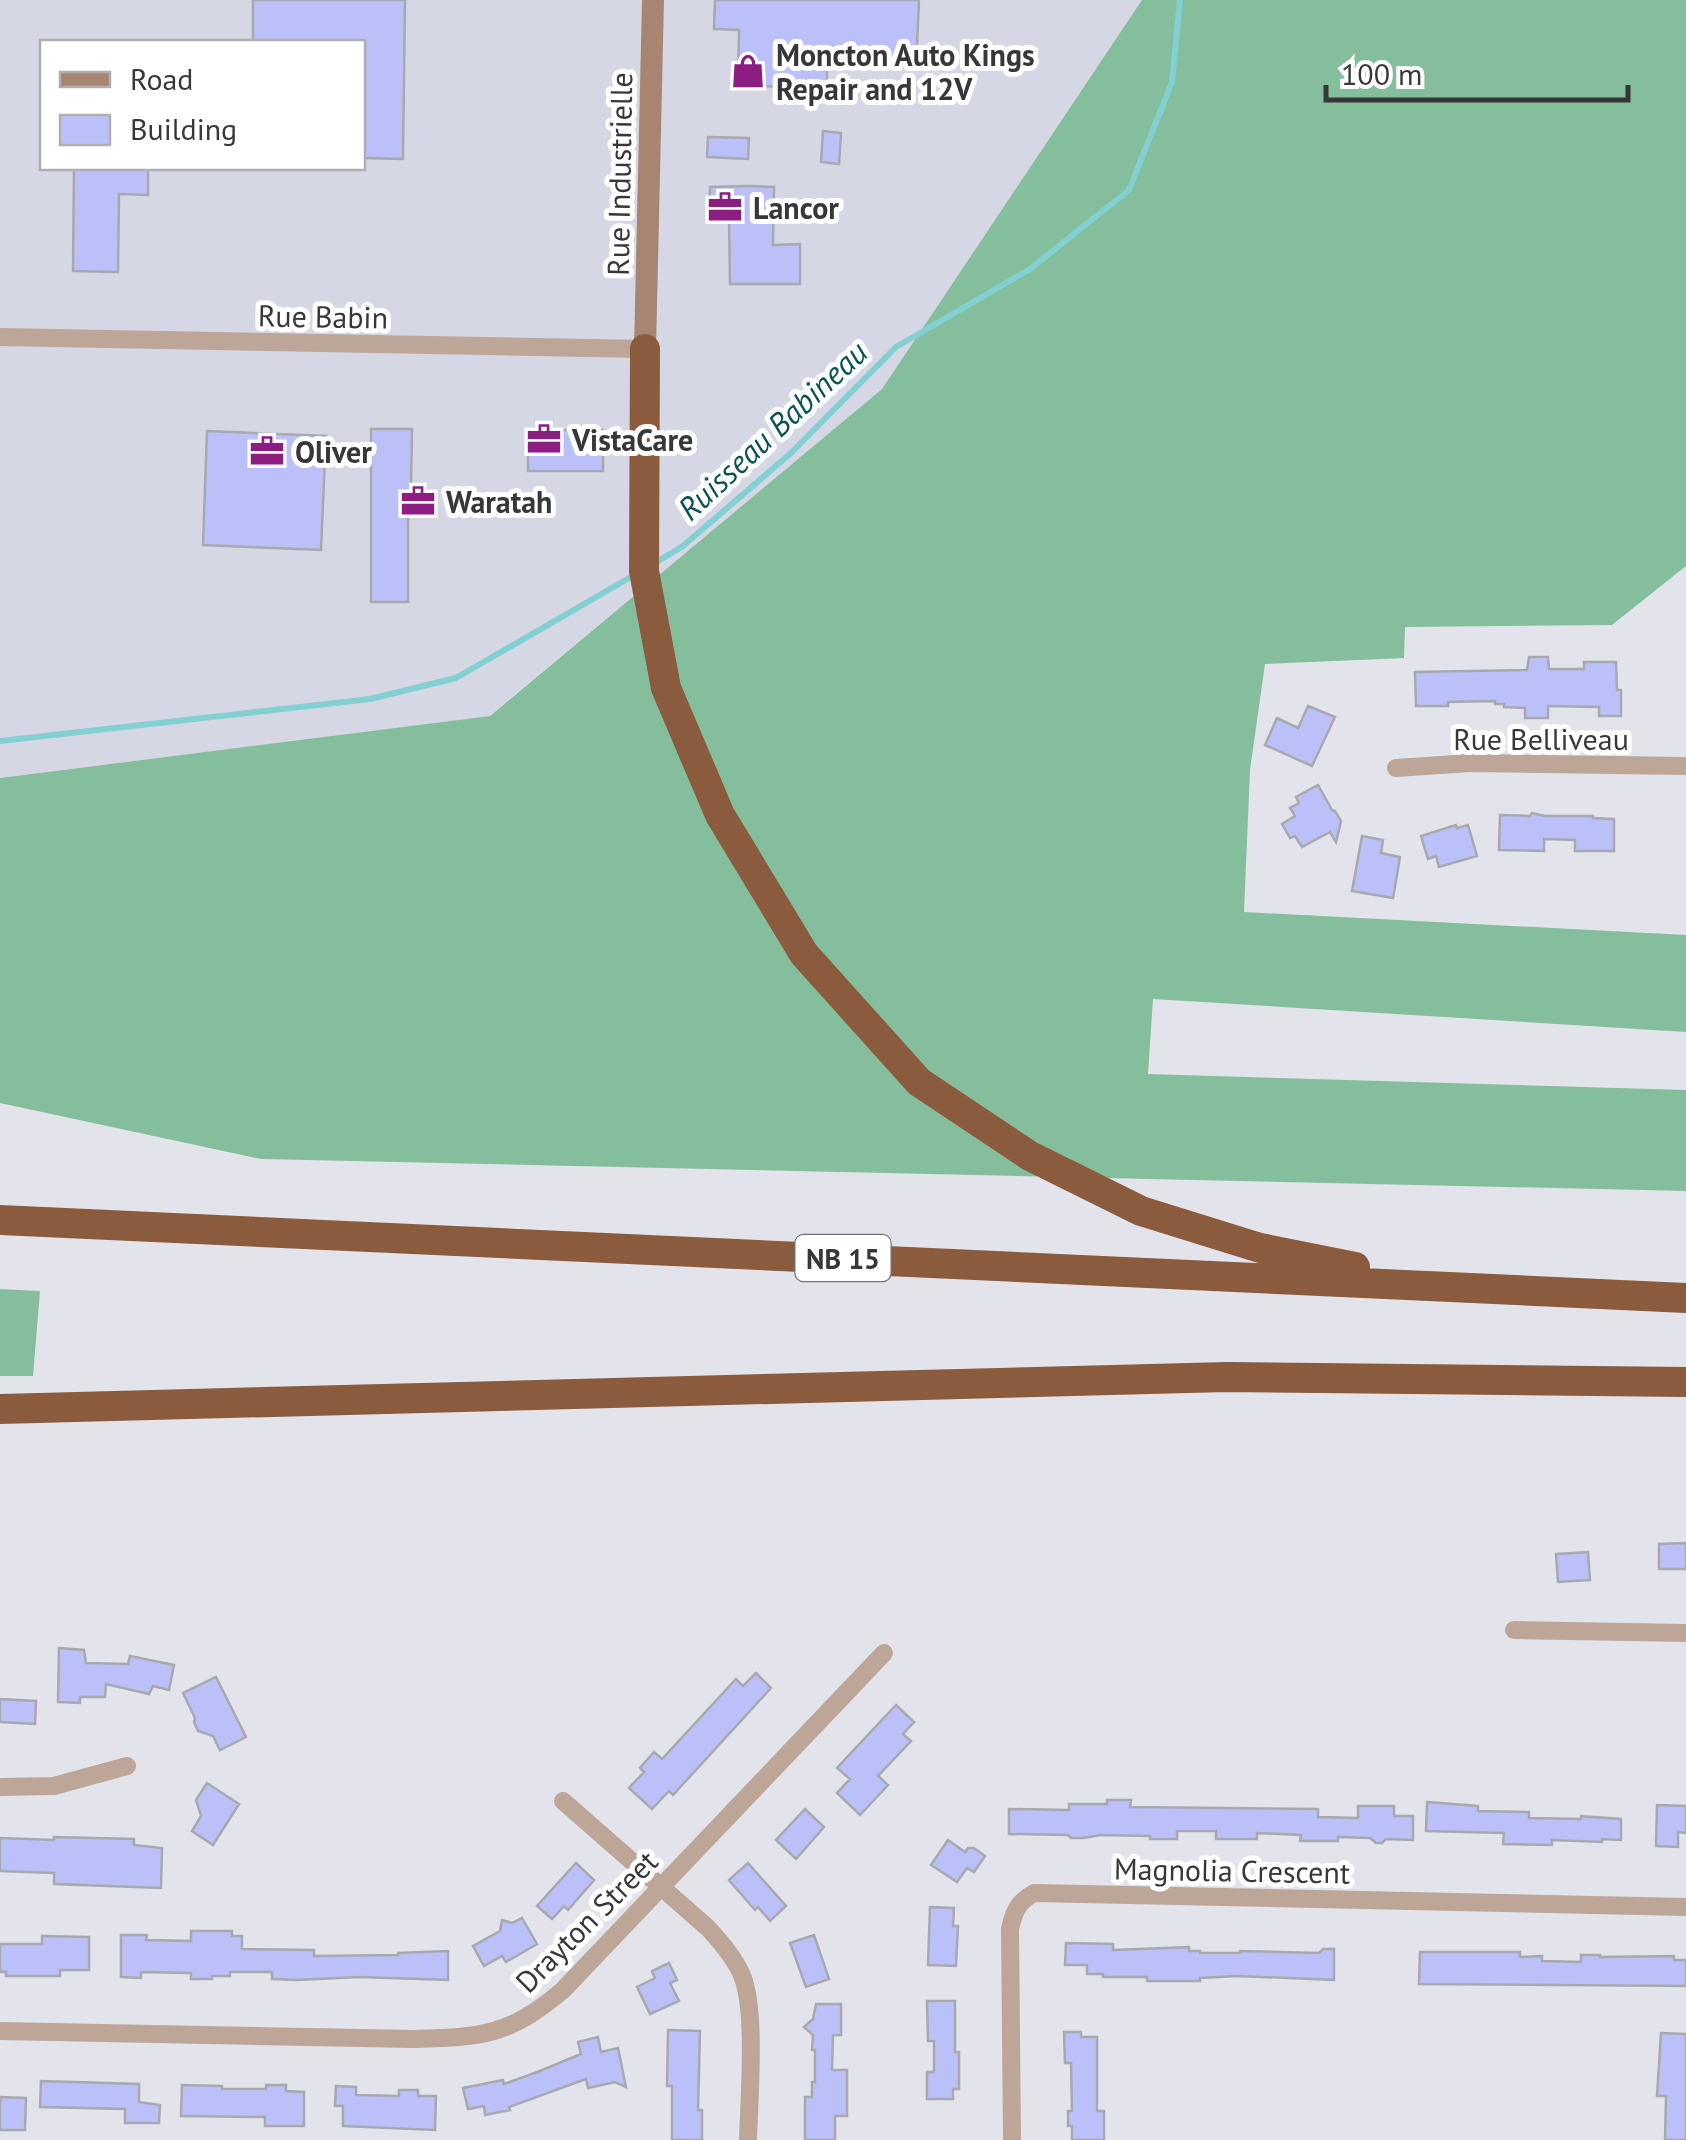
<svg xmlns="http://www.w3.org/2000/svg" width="1686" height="2140" font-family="'PT Sans',sans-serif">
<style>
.built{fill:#d5d7e5;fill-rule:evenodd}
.forest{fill:#85be9c}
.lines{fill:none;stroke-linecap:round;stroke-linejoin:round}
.stream{stroke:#82d0d1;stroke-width:6}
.building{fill:#bbc1f8;stroke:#a8a9af;stroke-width:2.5}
.street{stroke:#bda597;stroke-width:18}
.secondary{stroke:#a88571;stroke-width:22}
.highway{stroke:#8b5b3d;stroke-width:30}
.labels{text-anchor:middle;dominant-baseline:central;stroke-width:10;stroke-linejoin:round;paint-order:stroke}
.shield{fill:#fff;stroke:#737375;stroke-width:2.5}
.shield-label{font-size:28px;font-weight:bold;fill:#37373a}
.poi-label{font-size:30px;font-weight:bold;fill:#37373a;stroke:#fff;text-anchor:start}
.street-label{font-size:30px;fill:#37373a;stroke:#fff}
.water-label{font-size:32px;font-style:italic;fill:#095152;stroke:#fff}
</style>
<rect width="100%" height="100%" fill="#e3e4eb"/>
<path class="built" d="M0,0H1142L882,389L489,716L0,778ZM42,42H362V168H42Z"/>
<path class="forest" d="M1142,0H1686V566L1612,625L1405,627L1404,658L1265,664L1250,770L1244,912L1686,935V1032L1153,999L1148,1074L1686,1090V1191L261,1159L0,1103V778L490,716L882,389Z
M0,1289L40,1291L33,1376H0Z"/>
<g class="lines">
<path class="stream" d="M655,563L683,546L791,453L896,347L1030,269L1129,190L1172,82L1180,0
M0,741L370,699L456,678L636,574"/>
</g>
<path class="building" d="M253,0H405L403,159L362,158V42H253Z
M715,0H919L916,68L827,65V87L738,86L739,30L714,29Z
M823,131L841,133L839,164L821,162Z
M708,137L749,138L748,159L707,157Z
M74,168H148V195L119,194L118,272L73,271Z
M748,186L774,187L773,245L800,244V284H730L729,220H709L710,187Z
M371,429H412L411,488H426V517L408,516V602H371Z
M528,430H603V471H528Z
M207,431L326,436L321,550L203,545Z
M1529,657H1548L1549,669H1584V662H1616L1617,690H1621V716H1599V707L1548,706V718H1525V708L1504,707V704H1495V701L1448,702V706H1416L1415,672L1527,670Z
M1308,706L1335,717L1312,766L1265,745L1277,718L1298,728Z
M1318,785L1332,810L1335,811L1341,821L1336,842L1330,832L1302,847L1295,836L1290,838L1282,824L1295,816L1290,808L1299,803L1296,797Z
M1532,813L1545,816H1593V818L1614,819V851H1575V840L1544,839V851L1499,850L1500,815L1530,816Z
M1456,825L1457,828L1468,825L1477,856L1439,867L1436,856L1428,859L1421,836Z
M1362,836L1383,840L1381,853L1400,857L1393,898L1352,891Z
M1686,1543V1569H1659V1544Z
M1588,1552L1590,1580L1558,1582L1556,1554Z
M59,1648L84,1650L86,1663L128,1664L130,1656L174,1665L169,1690L153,1686L149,1694L106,1684L105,1697H80V1703L58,1702Z
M756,1673L771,1688L673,1795L669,1791L652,1809L629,1788L644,1772L640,1768L654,1752L662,1759L736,1679L743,1686Z
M216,1677L246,1737L220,1750L213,1736L198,1731L194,1722L195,1718L183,1693Z
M0,1699L36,1701L35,1724L0,1722Z
M896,1705L914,1722L903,1734L911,1741L878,1776L888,1785L860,1815L837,1793L850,1779L837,1768Z
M207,1783L239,1804L213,1845L192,1831L201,1816L196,1800Z
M1107,1800H1131L1130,1807L1318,1809V1817L1358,1818V1806H1394V1816H1413V1840L1386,1839L1382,1843H1376L1370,1838L1338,1837V1841H1300L1301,1835L1257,1833V1839H1216V1831H1177V1839H1150V1836L1100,1835L1084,1838H1071L1068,1835L1009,1834V1809L1069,1810V1804H1107Z
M1427,1802L1478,1806V1811L1529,1812V1818L1581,1819V1816L1621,1819V1840L1602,1839V1842L1552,1840V1845L1503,1844L1504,1833L1426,1831Z
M1657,1805L1686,1806V1833L1678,1832V1847L1656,1846Z
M805,1809L824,1827L796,1859L776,1840Z
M54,1837L134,1839V1845L162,1848L161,1888L54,1884V1873L0,1871V1838L54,1840Z
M948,1840L965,1852L968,1848H974L985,1856L974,1872L967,1868L957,1882L931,1865Z
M576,1863L594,1880L568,1910L564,1906L552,1919L537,1906Z
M748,1863L786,1906L770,1921L758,1907L755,1910L729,1880Z
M930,1907L954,1908L953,1926H958L956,1966L928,1965Z
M522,1918L537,1944L506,1962L502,1956L484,1966L473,1946L500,1931L502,1920L512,1923Z
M191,1931H232V1936H242V1949L314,1950V1956L398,1955V1953L448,1951V1980L360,1977L297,1980L272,1979V1972H230V1976H212V1979H191V1973L141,1972V1978L121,1977V1935H147L146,1940L191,1941Z
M814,1935L829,1979L806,1987L790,1943Z
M42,1936L89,1937V1970H60V1976H6V1972H0V1944H42Z
M1066,1943L1113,1944V1950L1189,1947V1951H1200V1953H1240V1951L1319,1953L1323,1949H1334V1980L1237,1976L1200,1978V1981H1147V1977H1103V1974H1087V1965H1065Z
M1420,1952H1520V1957L1542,1956V1961L1581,1962V1955H1600V1957L1674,1956V1960H1686V1986L1419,1984Z
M669,1963L677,1980L670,1983L679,2001L650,2014L637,1987L655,1978L652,1971Z
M927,2001H955V2052H959V2089H953V2099H927V2072H934V2041H928Z
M816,2004H841V2035H833L832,2070H847V2116H835V2140H805V2097H812V2082H815V2050H812L813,2035L804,2027L813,2019Z
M668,2030L700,2031L698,2110H702V2140H672V2086H667Z
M1064,2032H1081V2037H1097V2111H1104V2140H1072V2126H1068V2111H1072L1071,2063H1065Z
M1661,2033L1686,2034V2140H1665L1666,2096H1657Z
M598,2037L601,2052L618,2048L626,2087L615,2082L588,2088L586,2079L509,2107L510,2110L485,2115L484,2106L468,2109L463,2088L503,2080L504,2084L540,2071L581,2054L578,2042Z
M41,2081L139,2084V2102L160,2105L159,2123H125V2109L40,2107Z
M182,2085L222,2086V2089H266V2085H286V2091L304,2092V2126H265V2117L181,2116Z
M336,2086L356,2087V2095L399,2096V2090H418V2096H436L435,2130L343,2126V2106H335Z
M0,2097L26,2098L25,2130H0Z"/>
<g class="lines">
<path class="street" d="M0,337L645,349
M1396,768L1470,763L1686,766
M1514,1630L1686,1633
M0,1787L54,1786L127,1766
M563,1801L708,1928C721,1942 733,1956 741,1973C757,2007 749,2099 748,2140
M0,2031L414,2039C482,2037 509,2036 563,1990L884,1653
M1012,2140L1010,1929C1014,1911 1018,1902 1034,1893L1686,1907"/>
<path class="secondary" d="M645,349L653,0"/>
<path class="highway" d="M645,349L644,571L666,688L720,815L804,954L919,1082L1030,1156L1141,1211L1260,1248L1355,1267
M0,1220L1686,1298
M0,1409L1227,1377L1686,1382"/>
</g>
<defs>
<g id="shop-bare" transform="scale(2.7)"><path d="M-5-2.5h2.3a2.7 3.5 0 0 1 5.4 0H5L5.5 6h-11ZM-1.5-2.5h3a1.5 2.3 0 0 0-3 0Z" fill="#8d1e81" stroke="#fff" stroke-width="2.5" paint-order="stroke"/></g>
<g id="office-bare" transform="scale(2.7)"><path d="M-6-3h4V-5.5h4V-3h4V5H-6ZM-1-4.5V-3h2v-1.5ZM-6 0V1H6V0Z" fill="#8d1e81" stroke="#fff" stroke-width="2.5" paint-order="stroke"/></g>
</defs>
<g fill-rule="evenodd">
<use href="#shop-bare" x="748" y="71"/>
<use href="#office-bare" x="725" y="207"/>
<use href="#office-bare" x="544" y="439"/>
<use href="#office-bare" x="267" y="451"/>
<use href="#office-bare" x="418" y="501"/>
</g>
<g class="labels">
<rect class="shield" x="795.5" y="1235" width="95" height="46" rx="8"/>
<g class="shield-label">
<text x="843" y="1258">NB 15</text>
</g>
<g class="poi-label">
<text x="776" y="54">Moncton Auto Kings<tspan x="776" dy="34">Repair and 12V</tspan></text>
<text x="753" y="207">Lancor</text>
<text x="572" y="439">VistaCare</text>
<text x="295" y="451">Oliver</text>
<text x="446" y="501">Waratah</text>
</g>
<g class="street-label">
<text transform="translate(619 174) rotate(-89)">Rue Industrielle</text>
<text transform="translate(323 316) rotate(1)">Rue Babin</text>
<text x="1541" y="738">Rue Belliveau</text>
<text transform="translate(1232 1870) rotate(1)">Magnolia Crescent</text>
<text transform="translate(586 1921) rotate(-45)">Drayton Street</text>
</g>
<g class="water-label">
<text transform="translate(772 430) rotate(-43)">Ruisseau Babineau</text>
</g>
</g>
<rect x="40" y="40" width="325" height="130" fill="#ffffff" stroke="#afafb0" stroke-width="2.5"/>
<rect x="60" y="72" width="50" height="15" fill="#a88571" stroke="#afafb0" stroke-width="2.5"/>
<text x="130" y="90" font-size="30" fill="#37373a">Road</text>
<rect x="60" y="115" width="50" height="30" fill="#bbc1f8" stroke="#afafb0" stroke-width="2.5"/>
<text x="130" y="140" font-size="30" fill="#37373a">Building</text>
<path d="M1326 85v15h302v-15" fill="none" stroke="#37373a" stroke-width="5"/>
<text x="1341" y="85" font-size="30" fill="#37373a" stroke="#ffffff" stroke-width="8" paint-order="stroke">100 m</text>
</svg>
